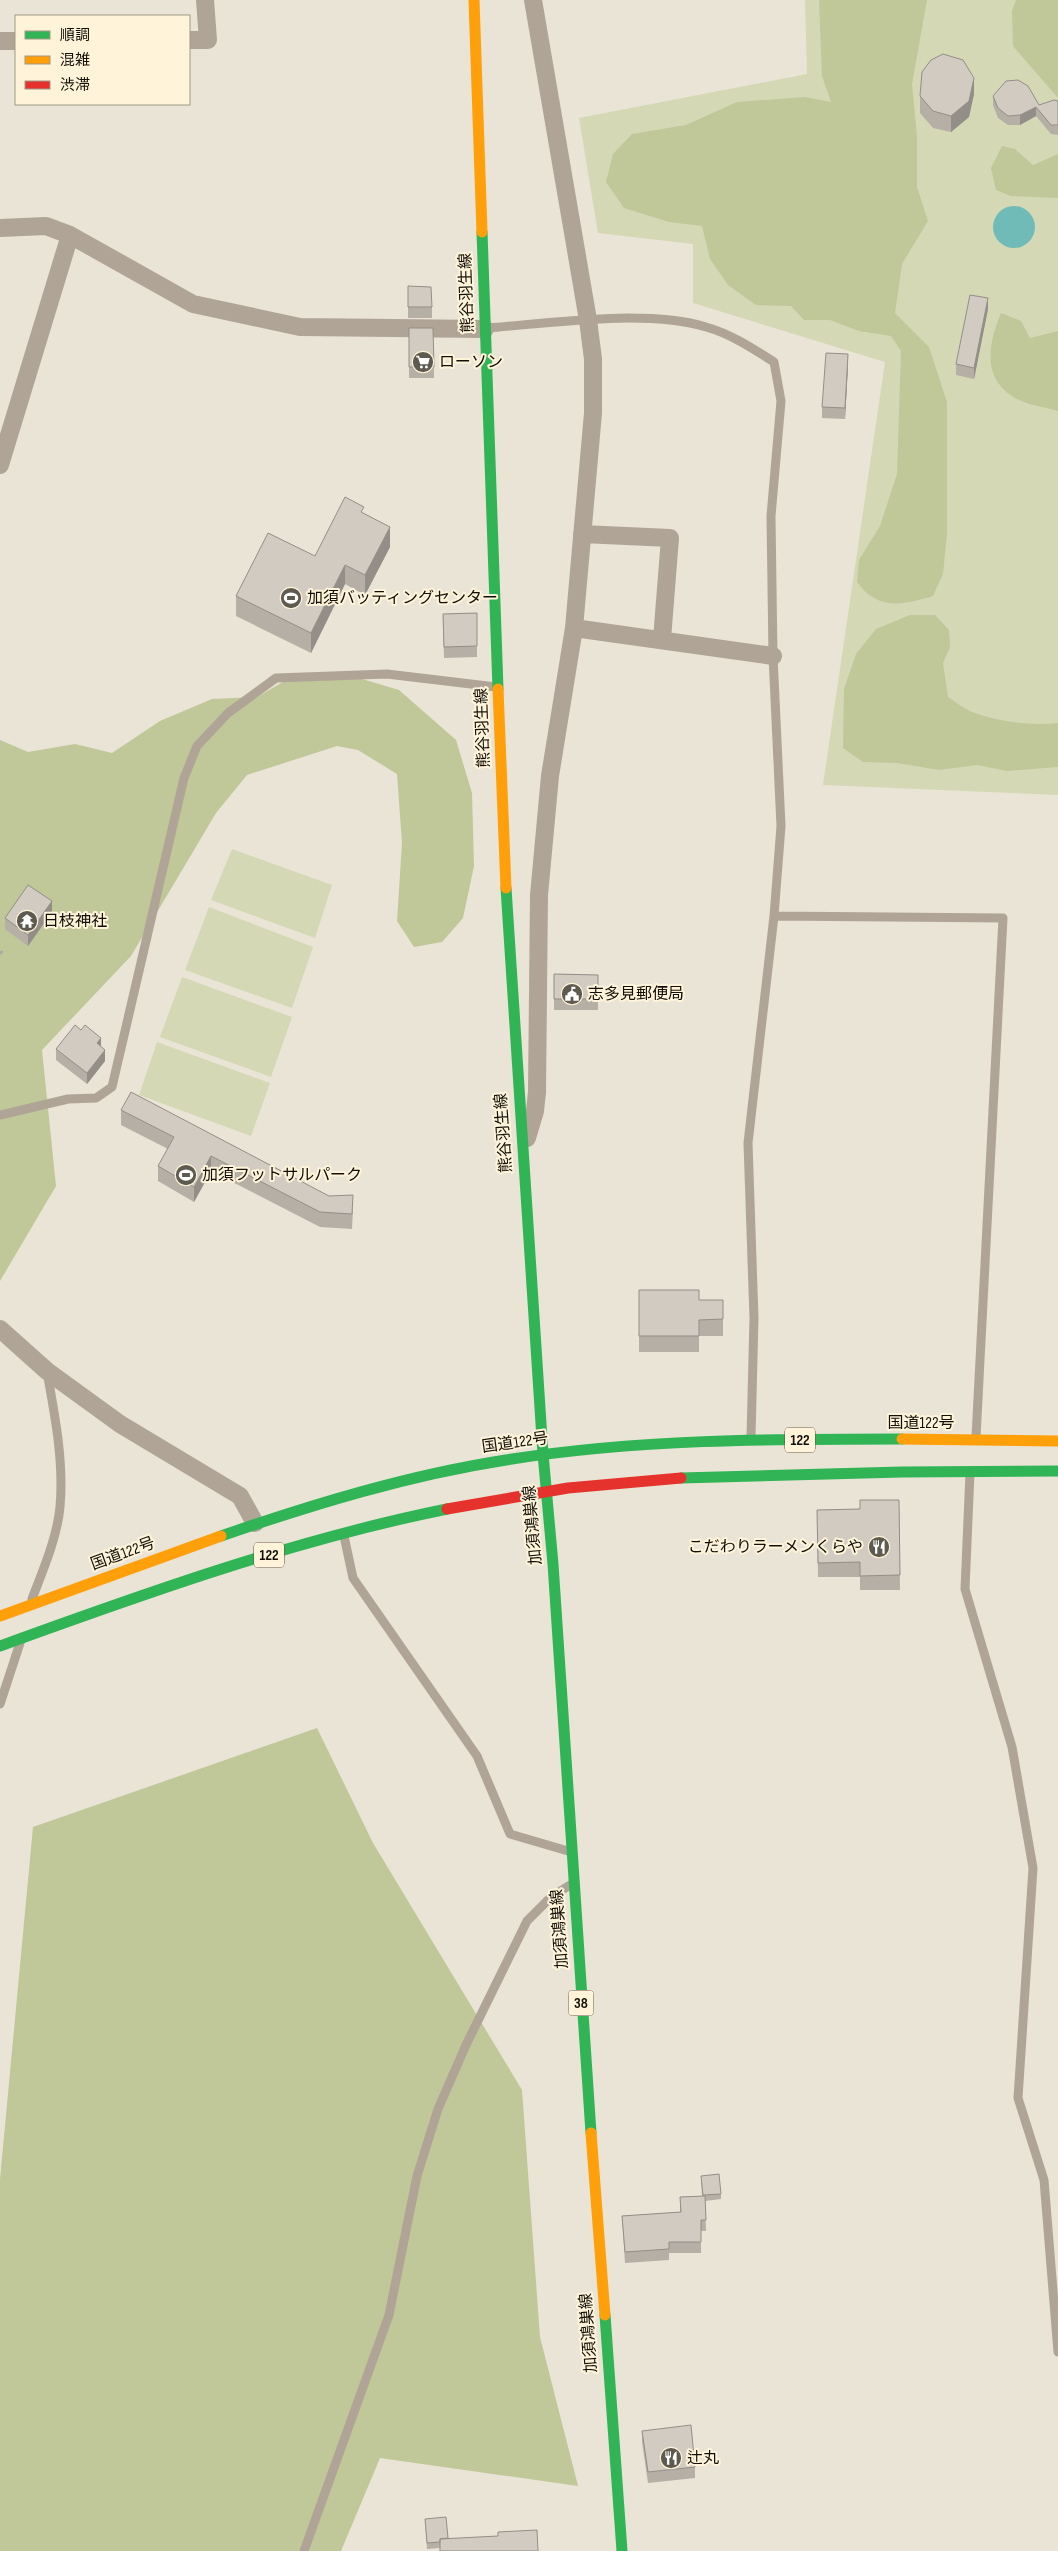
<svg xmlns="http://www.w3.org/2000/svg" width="1058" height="2551" font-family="'Sofia Sans Condensed','Noto Sans JP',sans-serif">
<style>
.green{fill:#d4d8b5}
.forest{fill:#c0c799}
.water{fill:#70bbb8}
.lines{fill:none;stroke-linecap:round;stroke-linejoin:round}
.path{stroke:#b2a99e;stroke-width:3;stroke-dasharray:4 2.5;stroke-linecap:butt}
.lane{stroke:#b0a497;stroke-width:9}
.street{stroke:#b0a497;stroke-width:18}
.fast{stroke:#30b455;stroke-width:11}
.slow{stroke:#ff9f0a;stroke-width:11}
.jam{stroke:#e5322d;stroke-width:11}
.wall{fill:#b5afa6}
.shaded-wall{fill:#938e87}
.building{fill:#d2cbc1;stroke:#938e87}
.labels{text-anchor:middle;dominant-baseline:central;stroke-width:4;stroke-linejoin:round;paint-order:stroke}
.shield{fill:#fff4da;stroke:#595446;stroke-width:1}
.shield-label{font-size:15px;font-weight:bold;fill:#120f07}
.street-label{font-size:16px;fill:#120f07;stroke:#fff4da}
.poi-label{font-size:16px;fill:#120f07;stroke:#fff4da;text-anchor:start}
</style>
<rect width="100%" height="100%" fill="#e9e4d5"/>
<path class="green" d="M805,0H1058V795L823,785L885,362L693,303V244L598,233L579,118L807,74Z
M232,849L332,885L315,938L211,900Z
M209,907L313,947L292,1008L185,970Z
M182,977L292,1017L271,1077L160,1037Z
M157,1042L270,1083L251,1136L139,1095Z"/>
<path class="forest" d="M819,0H927L912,84L917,137V187L928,221L902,264L895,313L929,347L947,402V533L943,574L933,596C903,605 878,611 857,582L859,560L880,526L897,474L901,351L891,336L859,331L830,320H804L791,306L756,305L728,285L710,259L702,226L669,222L624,208L606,182L613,154L632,134L686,125L737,102L805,97L831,102L822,76Z
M1016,0H1058V98L1013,46L1012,11Z
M1002,146L1015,149L1033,165L1058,154V198L1011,196L996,190L991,168Z
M1001,313L1021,321L1030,338L1058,331V411C1045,407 1028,405 1017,399C981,379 988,345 1001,313Z
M910,615H935L949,630L950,647L943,663L948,697C956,702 964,709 972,712C998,722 1031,726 1058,723V767L1007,771L977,765L939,770L897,763L863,762L843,748L844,689L856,654L876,629Z
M293,676H352L399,690L456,740L472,793L474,866L463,918L442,942L414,947L397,921L402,843L397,774L358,750L337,746L247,775L216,813L131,956L42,1050L56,1186L0,1281V740L28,752L75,744L112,753L160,721L212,699L257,697Z
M317,1728L373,1843L522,2090L540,2337L578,2486L380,2458L341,2551H0V2179L33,1827Z"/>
<path class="water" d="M993 227a21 21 0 1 1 42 0a21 21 0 1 1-42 0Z"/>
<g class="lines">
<path class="path" d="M0,954L4,949"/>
<path class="lane" d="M488,328C551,323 647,309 706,327C731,334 752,348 774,362L781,401L771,516L773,656L781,826L774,916L748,1143L754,1318L751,1437
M774,916L1003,918L976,1437
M0,1115L68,1099L96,1098L112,1087L184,778L197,746L228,713L276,678L387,674L496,687
M970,1473L965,1589L1012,1747L1033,1868L1018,2098L1044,2180L1058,2352
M344,1536L353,1578L477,1756L510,1834L568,1851
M32,1599C43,1570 57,1538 60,1507C64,1462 55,1416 47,1372
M0,1704L20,1643
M304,2551L389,2315L417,2176L438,2109L466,2045L527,1921L551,1897L570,1885"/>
<path class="street" d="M189,40H208L205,0
M0,41H16
M0,228L46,226L70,235L193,304L300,327L485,329
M0,465L70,235
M582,534L670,538L662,639
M574,628L773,656
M527,1138L535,1111L537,1092L539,895L550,776L574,628L593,413V359L588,320L533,0
M0,1329L47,1371L120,1424L240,1496L255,1523"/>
<path class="fast" d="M482,232L498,689
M506,888L543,1454
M543,1454L553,1564L591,2133
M681,1478L902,1472L1058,1471
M221,1536C314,1504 409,1475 506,1460C636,1439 770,1439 902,1439
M0,1646C146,1593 294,1540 447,1509
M605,2315L622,2551"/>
<path class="slow" d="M474,0L482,232
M498,689L506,888
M902,1439L1058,1441
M0,1616L221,1536
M591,2133L605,2315"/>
<path class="jam" d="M447,1509L568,1488L681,1478"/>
</g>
<path class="wall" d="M974,94L969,117L951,132L933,128L920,113V96Z
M993,96L1039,105L1058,101V135L1051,134L1036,116L1020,125H1008L998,118L993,105Z
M408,286L432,307V318H408Z
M988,309L974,379L956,375V364Z
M409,328L434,367V378H409Z
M848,365L845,419L822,418V407Z
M364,514L390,547L365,595L345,584L311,653L236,616V596L315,556Z
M477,613V657L444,658L443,614Z
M52,912L28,946L5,929V918Z
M554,974L598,975V1010H554Z
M101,1047L105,1061L87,1084L56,1060V1049Z
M121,1110L353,1210L352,1229L320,1227L211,1171L194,1202L158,1181V1166L168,1149L121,1125Z
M639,1290L699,1300H723V1336H699V1352H639Z
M899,1500L900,1590H860V1577H818L817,1510L860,1509Z
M701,2176L721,2194V2199L705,2201L706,2231H701V2253H669V2260L625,2263L622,2216L680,2212V2197L702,2196Z
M642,2431L695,2467V2478L648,2483L642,2442Z
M425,2519L448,2538L538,2551H440V2548L427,2549Z"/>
<path class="shaded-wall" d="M974,78V94L969,117L951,132V116Z
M1036,107V116L1020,125V115Z
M988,298V309L974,379V368Z
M848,354V365L845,419V408Z
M390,527V547L365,595V575Z
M345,565V584L311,653V633Z
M52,901V912L28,946V935Z
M101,1038V1049L97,1043Z
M105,1050V1061L87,1084V1073Z
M211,1156V1171L194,1202V1187Z"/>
<path class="building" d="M943,54L963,60L974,78L969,101L951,116L933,111L920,96L922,72L931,60Z
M1018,80L1028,86L1039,105L1054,100L1058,101V125H1051L1036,107L1020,115L1008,116L998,108L993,96L1006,81Z
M408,286L431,287L432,307H408Z
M970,295L988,298L974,368L956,364Z
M409,328H433L434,367H409Z
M826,353L848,354L845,408L822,407Z
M345,497L364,507L361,512L390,527L365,575L345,565L311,633L236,596L268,533L315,556Z
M477,613V646L444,647L443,614Z
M28,885L52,901L28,935L5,918Z
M554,974L598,975V999H554Z
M75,1025L81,1030L85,1025L101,1038L97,1043L105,1050L87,1073L56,1049Z
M131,1092L329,1196L353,1195L352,1214L320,1212L211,1156L194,1187L158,1166L174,1137L121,1110Z
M639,1290H699V1300H723V1319L699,1320V1336H639Z
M860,1500H899L900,1575L860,1576V1562L818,1563L817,1510L860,1509Z
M719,2174L721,2194L703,2195L701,2176Z
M705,2196L706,2220H701V2242H669V2249L625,2252L622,2216L681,2212L680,2197Z
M691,2425L695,2467L648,2472L642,2431Z
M446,2517L448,2538L440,2539V2542L427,2543L425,2519Z
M537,2530L538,2551H440V2539L498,2536V2532Z"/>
<defs>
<g id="supermarket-disc" transform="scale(1.125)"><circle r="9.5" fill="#5d5a4f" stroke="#fff4da"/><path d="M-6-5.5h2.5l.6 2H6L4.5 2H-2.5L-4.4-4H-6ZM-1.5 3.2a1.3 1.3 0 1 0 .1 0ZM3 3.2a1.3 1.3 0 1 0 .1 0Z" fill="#fff"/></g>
<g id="stadium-disc" transform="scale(1.125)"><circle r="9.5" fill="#5d5a4f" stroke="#fff4da"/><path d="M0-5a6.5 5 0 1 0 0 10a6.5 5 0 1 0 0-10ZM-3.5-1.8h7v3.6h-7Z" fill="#fff"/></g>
<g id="temple-disc" transform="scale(1.125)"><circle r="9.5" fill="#5d5a4f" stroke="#fff4da"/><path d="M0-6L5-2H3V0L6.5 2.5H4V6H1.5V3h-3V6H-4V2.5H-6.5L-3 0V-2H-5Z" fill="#fff"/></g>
<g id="civic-disc" transform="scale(1.125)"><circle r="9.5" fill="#5d5a4f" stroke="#fff4da"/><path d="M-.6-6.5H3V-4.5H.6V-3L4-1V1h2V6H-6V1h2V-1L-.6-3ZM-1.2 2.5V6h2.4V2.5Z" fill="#fff"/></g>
<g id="restaurant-disc" transform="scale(1.125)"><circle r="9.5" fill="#5d5a4f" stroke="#fff4da"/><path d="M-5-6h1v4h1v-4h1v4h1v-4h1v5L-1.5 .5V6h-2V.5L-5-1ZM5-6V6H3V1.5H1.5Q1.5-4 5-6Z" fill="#fff"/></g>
</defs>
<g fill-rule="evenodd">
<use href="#supermarket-disc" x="423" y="362"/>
<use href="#stadium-disc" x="291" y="598"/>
<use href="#temple-disc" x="27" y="921"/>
<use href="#civic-disc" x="572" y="994"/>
<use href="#stadium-disc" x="186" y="1175"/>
<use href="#restaurant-disc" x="879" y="1547"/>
<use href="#restaurant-disc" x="671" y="2458"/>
</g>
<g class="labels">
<g class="shield">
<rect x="785" y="1427.5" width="30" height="25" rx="4"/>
<rect x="254" y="1542.5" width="30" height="25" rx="4"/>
<rect x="568.5" y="1990.5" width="25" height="25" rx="4"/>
</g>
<g class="shield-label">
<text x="800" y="1440">122</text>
<text x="269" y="1555">122</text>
<text x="581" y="2003">38</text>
</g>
<g class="street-label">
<text transform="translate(467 293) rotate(-92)">熊谷羽生線</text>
<text transform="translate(483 728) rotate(-92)">熊谷羽生線</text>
<text transform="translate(504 1133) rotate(-94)">熊谷羽生線</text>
<text x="921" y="1423">国道122号</text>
<text transform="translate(515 1443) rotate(-8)">国道122号</text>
<text transform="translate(533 1525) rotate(-95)">加須鴻巣線</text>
<text transform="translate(123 1554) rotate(-20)">国道122号</text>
<text transform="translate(560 1929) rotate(-94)">加須鴻巣線</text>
<text transform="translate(589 2333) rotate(-94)">加須鴻巣線</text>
</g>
<g class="poi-label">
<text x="439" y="362">ローソン</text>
<text x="307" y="598">加須バッティングセンター</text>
<text x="43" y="921">日枝神社</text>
<text x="588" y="994">志多見郵便局</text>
<text x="202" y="1175">加須フットサルパーク</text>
<text x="863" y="1547" text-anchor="end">こだわりラーメンくらや</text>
<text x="687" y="2458">辻丸</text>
</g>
</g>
<rect x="15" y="15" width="175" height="90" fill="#fff4da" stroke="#a09886"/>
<rect x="25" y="31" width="25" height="8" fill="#30b455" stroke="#a09886"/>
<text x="60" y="40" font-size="15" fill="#120f07">順調</text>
<rect x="25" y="56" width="25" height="8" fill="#ff9f0a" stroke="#a09886"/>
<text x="60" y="65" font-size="15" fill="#120f07">混雑</text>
<rect x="25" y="81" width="25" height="8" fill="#e5322d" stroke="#a09886"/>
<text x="60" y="90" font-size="15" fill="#120f07">渋滞</text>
</svg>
